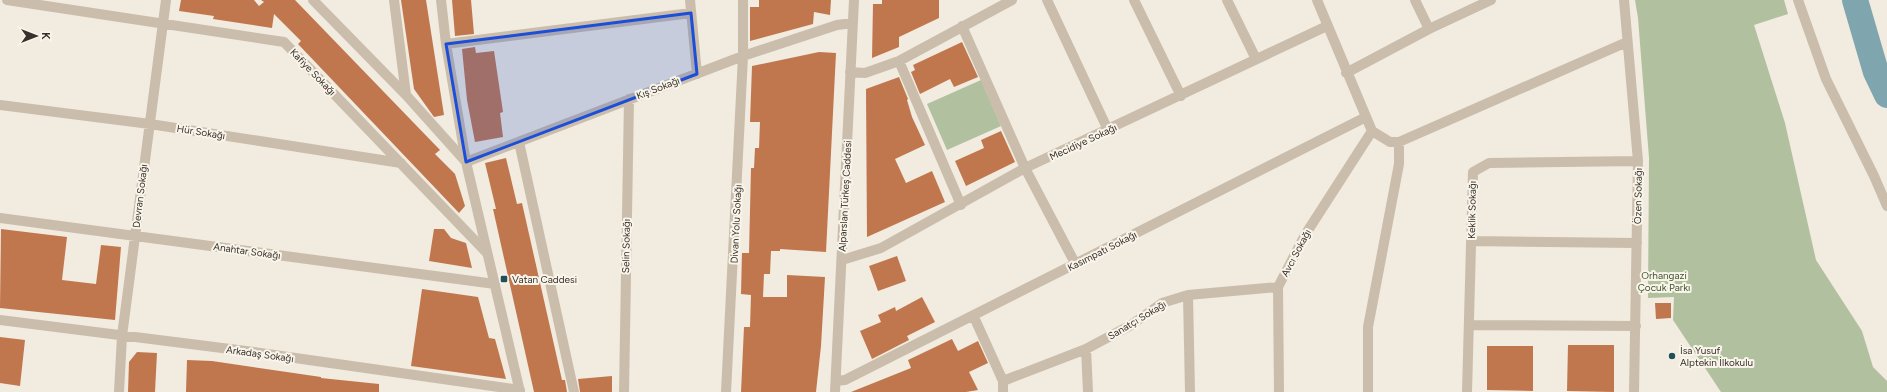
<svg xmlns="http://www.w3.org/2000/svg" width="1887" height="392" font-family="Figtree,sans-serif">
<style>
.green{fill:#b1c19f}
.lines{fill:none;stroke-linecap:round;stroke-linejoin:round}
.river{stroke:#7fa6ae;stroke-width:26}
.building{fill:#c1774e}
.minor{stroke:#cabdab;stroke-width:10}
.marked{fill:#1d4ed8;fill-opacity:0.2;stroke:#1d4ed8;stroke-width:3;stroke-linejoin:round}
.poi-dot{fill:#214e58;stroke:#f9f5eb;stroke-width:1.5}
.labels{text-anchor:middle;dominant-baseline:central;stroke-width:4;stroke-linejoin:round;paint-order:stroke}
.street-label{font-size:10px;fill:#38302a;stroke:#f9f5eb}
.park-label{font-size:10px;fill:#42552f;stroke:#f9f5eb}
.poi-label{font-size:10px;fill:#38302a;stroke:#f9f5eb;text-anchor:start}
</style>
<rect width="100%" height="100%" fill="#f2ebdf"/>
<path class="green" d="M1635,0H1784L1788,14L1754,25L1785,123L1816,260L1862,331L1873,367L1887,381V392H1721L1673,320L1674,297L1648,298L1649,158L1638,18Z
M981,80L1001,126L947,150L927,104Z"/>
<g class="lines">
<path class="river" d="M1855,0L1876,72L1887,95"/>
</g>
<path class="building" d="M181,0H254L259,6L264,2L261,0H295L440,150L435,154L455,174L465,206L459,213L298,44L301,41L274,14L272,28L213,19L214,16L179,11Z
M401,0H426L444,115L434,117L414,89Z
M452,0H471L474,34L455,36Z
M759,0H831L830,15L814,12L813,24L750,41V7H759Z
M882,0H939V18L899,37V47L872,58L873,4H882Z
M962,42L978,77L954,87L950,79L920,94L911,72L915,70L913,65Z
M475,47L476,53L494,51L503,112L500,113L503,137L475,142L467,100L462,49Z
M819,52L836,53L826,252L780,249V251H771L770,274H764L763,297H787V275L825,277L821,346L816,392H741L744,327H750L751,295L741,294L742,253H749L751,168H754L755,148H759L760,122H750L752,66Z
M899,77L908,99L907,100L912,117L925,145L895,159L906,183L932,171L945,202L867,237L866,89Z
M1001,131L1015,162L966,186L955,161L984,148L981,140Z
M506,158L517,204L522,203L562,380H565L567,392H534L493,209H496L485,163Z
M1,229L67,237L62,280L96,284L101,245L121,247L115,320L0,308Z
M434,229H444L451,238L466,243L472,268L429,261Z
M897,256L906,281L878,291L869,266Z
M422,289L478,297L489,338L495,339L506,379L411,366Z
M922,297L935,322L907,336L909,340L872,359L860,331L881,322L878,315L895,307L896,311Z
M1655,303H1671V318L1656,319Z
M0,337L25,340L20,386L0,383Z
M952,339L958,351L978,341L988,363L969,372L978,390L966,392H851L911,368L908,360Z
M1568,345H1614V392L1567,391Z
M1487,346H1533V391L1487,390Z
M137,352L157,353L155,392H128L129,362Z
M187,360L212,361L321,377V378L379,384V392H186Z
M612,376V392H580L578,379Z"/>
<g class="lines">
<path class="minor" d="M7,0L284,42L486,252
M313,0L406,95L466,162L743,56L837,25L853,23
M394,0L406,95
M441,0L446,44L466,162L520,392
M690,0L697,74
M1047,0L1108,130
M1134,0L1181,96
M1227,0L1256,59
M1317,0L1372,131L1390,142H1399L1627,42
M1415,0L1429,29
M1624,0L1638,161L1634,392
M1798,0L1826,79L1874,176L1887,206
M962,26L1025,168L1076,265
M446,44L691,13
M899,61L961,205
M850,72L865,73L899,61L1012,0
M1346,73L1429,29L1491,0
M0,105L150,124L401,163
M519,142L574,392
M0,218L495,284
M1471,241L1637,243
M842,260L881,248L1025,168L1327,26
M1188,295L1190,392
M974,317L1003,381V392
M0,320L246,351L520,390
M1469,325L1636,326
M1086,349L1088,392
M836,381L845,380L1366,117
M1003,381L1086,349L1131,325L1162,303L1188,295L1278,287
M119,392L122,336L166,0
M624,392L629,99
M726,392L743,56V0
M835,392L854,0
M1279,392L1278,287L1305,235L1372,131
M1368,392V327L1399,164V142
M1467,392L1473,172L1489,163L1638,161"/>
</g>
<path class="marked" d="M691,13L697,74L466,162L446,44Z"/>
<g class="poi-dot">
<rect x="500" y="275" width="8" height="8" rx="2"/>
<circle cx="1672" cy="356" r="4"/>
</g>
<g class="labels">
<g class="street-label">
<text transform="translate(313 72) rotate(46)">Kafiye Sokağı</text>
<text transform="translate(658 88) rotate(-21)">Kış Sokağı</text>
<text transform="translate(201 132) rotate(9)">Hür Sokağı</text>
<text transform="translate(1083 142) rotate(-25)">Mecidiye Sokağı</text>
<text transform="translate(140 196) rotate(-83)">Devran Sokağı</text>
<text transform="translate(845 196) rotate(-87)">Alparslan Türkeş Caddesi</text>
<text transform="translate(1638 196) rotate(-89)">Özen Sokağı</text>
<text transform="translate(1472 210) rotate(-89)">Keklik Sokağı</text>
<text transform="translate(736 224) rotate(-87)">Divan Yolu Sokağı</text>
<text transform="translate(626 246) rotate(-89)">Selin Sokağı</text>
<text transform="translate(247 251) rotate(8)">Anahtar Sokağı</text>
<text transform="translate(1102 251) rotate(-27)">Kasımpatı Sokağı</text>
<text transform="translate(1296 253) rotate(-62)">Avcı Sokağı</text>
<text transform="translate(1137 320) rotate(-31)">Sanatçı Sokağı</text>
<text transform="translate(260 354) rotate(8)">Arkadaş Sokağı</text>
</g>
<g class="park-label">
<text x="1664" y="275">Orhangazi<tspan x="1664" dy="12">Çocuk Parkı</tspan></text>
</g>
<g class="poi-label">
<text x="512" y="279">Vatan Caddesi</text>
<text x="1680" y="350">İsa Yusuf<tspan x="1680" dy="12">Alptekin İlkokulu</tspan></text>
</g>
</g>
<g transform="translate(36 36) rotate(90)" stroke="#f9f5eb" stroke-width="3" paint-order="stroke">
<path d="M0-3L7 15L0 10L-7 15Z" fill="#38302a"/>
<text y="-6" font-size="11" font-weight="bold" text-anchor="middle" fill="#38302a">K</text>
</g>
</svg>
